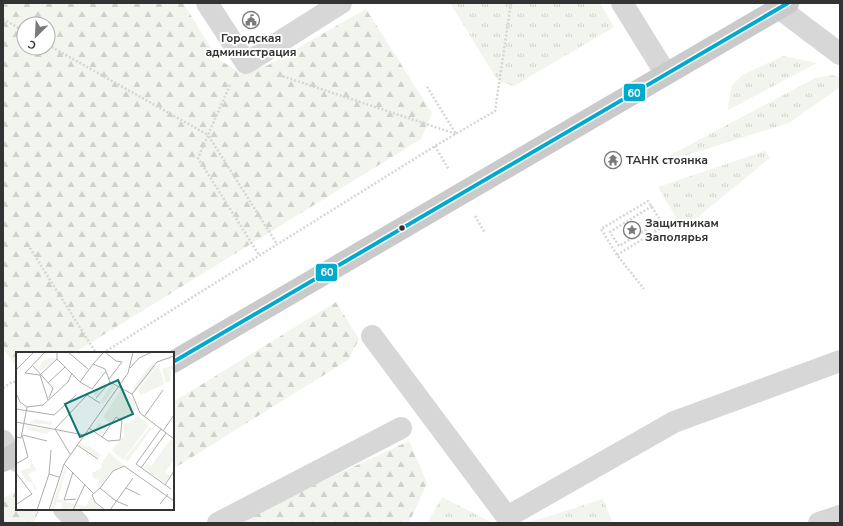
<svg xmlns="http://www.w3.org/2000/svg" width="843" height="526" font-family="'Nunito Sans',sans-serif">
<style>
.grass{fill:url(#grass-tufts)}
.forest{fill:url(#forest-firs);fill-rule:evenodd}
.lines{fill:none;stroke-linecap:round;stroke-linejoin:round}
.path{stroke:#d6d6d6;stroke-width:2.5;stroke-dasharray:2 2;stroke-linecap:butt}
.minor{stroke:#d7d7d7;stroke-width:22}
.major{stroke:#cacaca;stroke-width:22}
.bus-1-casing{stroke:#fff;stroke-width:7}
.bus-1{stroke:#00a9ce;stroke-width:4}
.bus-dot{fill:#333;stroke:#fff;stroke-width:1.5}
.labels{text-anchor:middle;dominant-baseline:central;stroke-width:4;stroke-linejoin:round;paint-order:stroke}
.poi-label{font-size:12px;font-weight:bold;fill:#333;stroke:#fff;text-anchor:start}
.inset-road{fill:none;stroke:#adadad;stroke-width:1}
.view{fill:#0f766e;fill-opacity:0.15;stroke:#0f766e;stroke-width:2}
.inset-edge{fill:none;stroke:#333;stroke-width:2}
.line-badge{stroke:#fff;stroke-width:1.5}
.badge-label{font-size:11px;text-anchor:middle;font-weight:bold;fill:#fff}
</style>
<defs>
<pattern id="grass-tufts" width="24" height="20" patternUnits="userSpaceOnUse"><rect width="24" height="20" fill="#f1f5ed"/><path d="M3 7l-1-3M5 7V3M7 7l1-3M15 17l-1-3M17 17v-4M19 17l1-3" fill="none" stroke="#cfd2cc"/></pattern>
<pattern id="forest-firs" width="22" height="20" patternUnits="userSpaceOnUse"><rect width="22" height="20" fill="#f1f5ed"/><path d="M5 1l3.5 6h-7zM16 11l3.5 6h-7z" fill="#cfd2cc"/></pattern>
</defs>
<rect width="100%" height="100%" fill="#fff"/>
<path class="grass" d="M450,3H600L614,27L514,86L498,81Z
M783,56L817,63L728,110L731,87L742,75Z
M833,75L840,78V87L789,123L646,168L815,78Z
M765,151L770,158L683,229L658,187Z
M442,497L493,523H427Z
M603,499L613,523H520L540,519Z"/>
<path class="forest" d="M3,3H183L218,59L242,74L268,65L366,9L432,113L421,139L74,353H17V368L3,348ZM24,24H48V48H24Z
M336,302L359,339L348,360L173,469V402Z
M409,441L427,483L409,523H232Z
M17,491V509H40L33,523H3V498Z"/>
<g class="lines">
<path class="path" d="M3,19L24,31
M48,45L208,135L198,158L259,255
M279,75L456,134L426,85
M230,85L208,135L277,244
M435,146L449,170
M652,206L610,232L619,246L661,221
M475,216L485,233
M30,248L96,353
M617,255L664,226L648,201L601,229L617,255L644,289
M103,353L435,146L495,111L511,3
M3,388L12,382H17"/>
<path class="minor" d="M207,3L246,63L341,3
M622,3L666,74
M779,8L840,54
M372,336L507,517L674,422L840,361
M3,441L12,456L17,461
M64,509L78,523
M218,523L401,428
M819,523L840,516"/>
<path class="major" d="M173,362L788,3
M3,461L17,453"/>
<g class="bus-1-casing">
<path id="bus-1" d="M173,362L788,3"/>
</g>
<use href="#bus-1" class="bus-1"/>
</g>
<defs>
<g id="civic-ring" transform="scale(0.9)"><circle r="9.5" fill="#fff" stroke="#7a7a7a" stroke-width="1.5"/><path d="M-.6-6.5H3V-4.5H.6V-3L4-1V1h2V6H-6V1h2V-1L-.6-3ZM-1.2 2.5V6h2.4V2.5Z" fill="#7a7a7a"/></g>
<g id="temple-ring" transform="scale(0.9)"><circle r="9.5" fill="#fff" stroke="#7a7a7a" stroke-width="1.5"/><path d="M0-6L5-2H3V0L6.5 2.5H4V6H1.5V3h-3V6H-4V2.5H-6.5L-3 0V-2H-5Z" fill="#7a7a7a"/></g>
<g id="sight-ring" transform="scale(0.9)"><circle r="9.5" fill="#fff" stroke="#7a7a7a" stroke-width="1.5"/><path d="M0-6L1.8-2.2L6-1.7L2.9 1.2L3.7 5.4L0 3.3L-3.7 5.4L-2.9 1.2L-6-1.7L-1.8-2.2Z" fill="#7a7a7a"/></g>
</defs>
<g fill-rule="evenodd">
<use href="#civic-ring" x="251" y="20"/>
<use href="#temple-ring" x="613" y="160"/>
<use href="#sight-ring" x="632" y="230"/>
</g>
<circle class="bus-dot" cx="402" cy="228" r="3.5"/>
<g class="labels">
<g class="poi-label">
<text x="251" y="38" text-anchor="middle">Городская<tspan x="251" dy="14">администрация</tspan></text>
<text x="626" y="160">ТАНК стоянка</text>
<text x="645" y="223">Защитникам<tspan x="645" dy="14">Заполярья</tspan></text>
</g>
</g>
<g transform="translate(16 352)">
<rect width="158" height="158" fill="#fff"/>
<path d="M142,13L149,32L125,43L122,39ZM158,13V18L152,17L155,19L154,30L150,31L146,17ZM121,63L133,73L107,108L96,98L108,84L107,71H113ZM83,71L91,76L86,83L78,77ZM93,100L107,113L98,117L82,136L83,128L77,126L76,121L86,116L85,112Z" fill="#f1f5ed"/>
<path d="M37,5L40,8L25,19L23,16L27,9ZM136,11L140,15L121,39L117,36ZM88,31L90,33L79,45L77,39ZM96,32L99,35L87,52L85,49ZM105,38L119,50L120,58L107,68L100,64L94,71L87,65ZM19,67L36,70V73L12,71ZM10,74L31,77L35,78L31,82L12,78ZM134,75L136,76L112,109L108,108ZM15,108L20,118L12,122L21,137H18L16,130H11L4,119L14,116ZM49,115L51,116L38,158H35ZM75,145L87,158L52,156L51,158H45L46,151L41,150L42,147L60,153L63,148L62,153L70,154Z" fill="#f1f5ed"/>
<path d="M155,87L158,90V108L149,120L154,124L149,131L128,116L132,111L135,114ZM64,91L71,95L73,94L85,103L83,106L63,93Z" fill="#f1f5ed"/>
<path class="inset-road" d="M41,0V7L64,30L77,12L89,17L94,30L116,42L124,61L158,87M52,0L72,17M89,0L100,9L106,10L93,27M77,12L88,0M17,14L37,36L33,46M114,16L123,6L136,0M0,18L18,0M24,23L9,21L29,0M64,30L76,37L90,19M32,31L49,15M116,42L141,10L158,4M1,43L4,50L11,55M80,46L94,30M32,48L24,23L41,7M0,57L38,63L60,43M128,65L147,38M0,70L68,83M73,76L86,85L100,65L106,69L104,88L92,89L86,85M39,77L71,43L84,51M39,77L54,102M145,77L120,112L155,137M147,79L158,63M7,83L31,89M0,85L5,86L11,55L27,53L52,30L56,21M61,93L82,107M0,112L12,105L6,83M48,112L77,141M125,116L150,81M57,120L48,148L60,147M0,121L16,142L1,152L0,150M33,122L35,98M149,133L158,119M84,136L76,143L79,150L89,158M110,136L124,143M144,152L152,142M112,154L100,149L84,136L97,119L108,114L158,149M21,158L33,122L43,125M33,158L48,112L112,21L117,0M57,158L69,132M94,158L117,126"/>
<path class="view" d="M102,28L117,62L64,85L49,52Z"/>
<rect width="158" height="158" class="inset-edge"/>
</g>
<g class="line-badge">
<rect x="623" y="83" width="23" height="19" rx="4" fill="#00a9ce"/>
<rect x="315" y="263" width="23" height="19" rx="4" fill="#00a9ce"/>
</g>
<g class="badge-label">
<text x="634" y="97">60</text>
<text x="327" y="276">60</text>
</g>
<rect width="843" height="526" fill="none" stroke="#333333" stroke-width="8"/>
<g transform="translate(36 36) rotate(204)"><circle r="19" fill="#ffffff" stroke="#adadad"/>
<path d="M0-3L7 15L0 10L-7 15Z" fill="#7a7a7a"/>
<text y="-6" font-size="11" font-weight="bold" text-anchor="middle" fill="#333333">С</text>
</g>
</svg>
